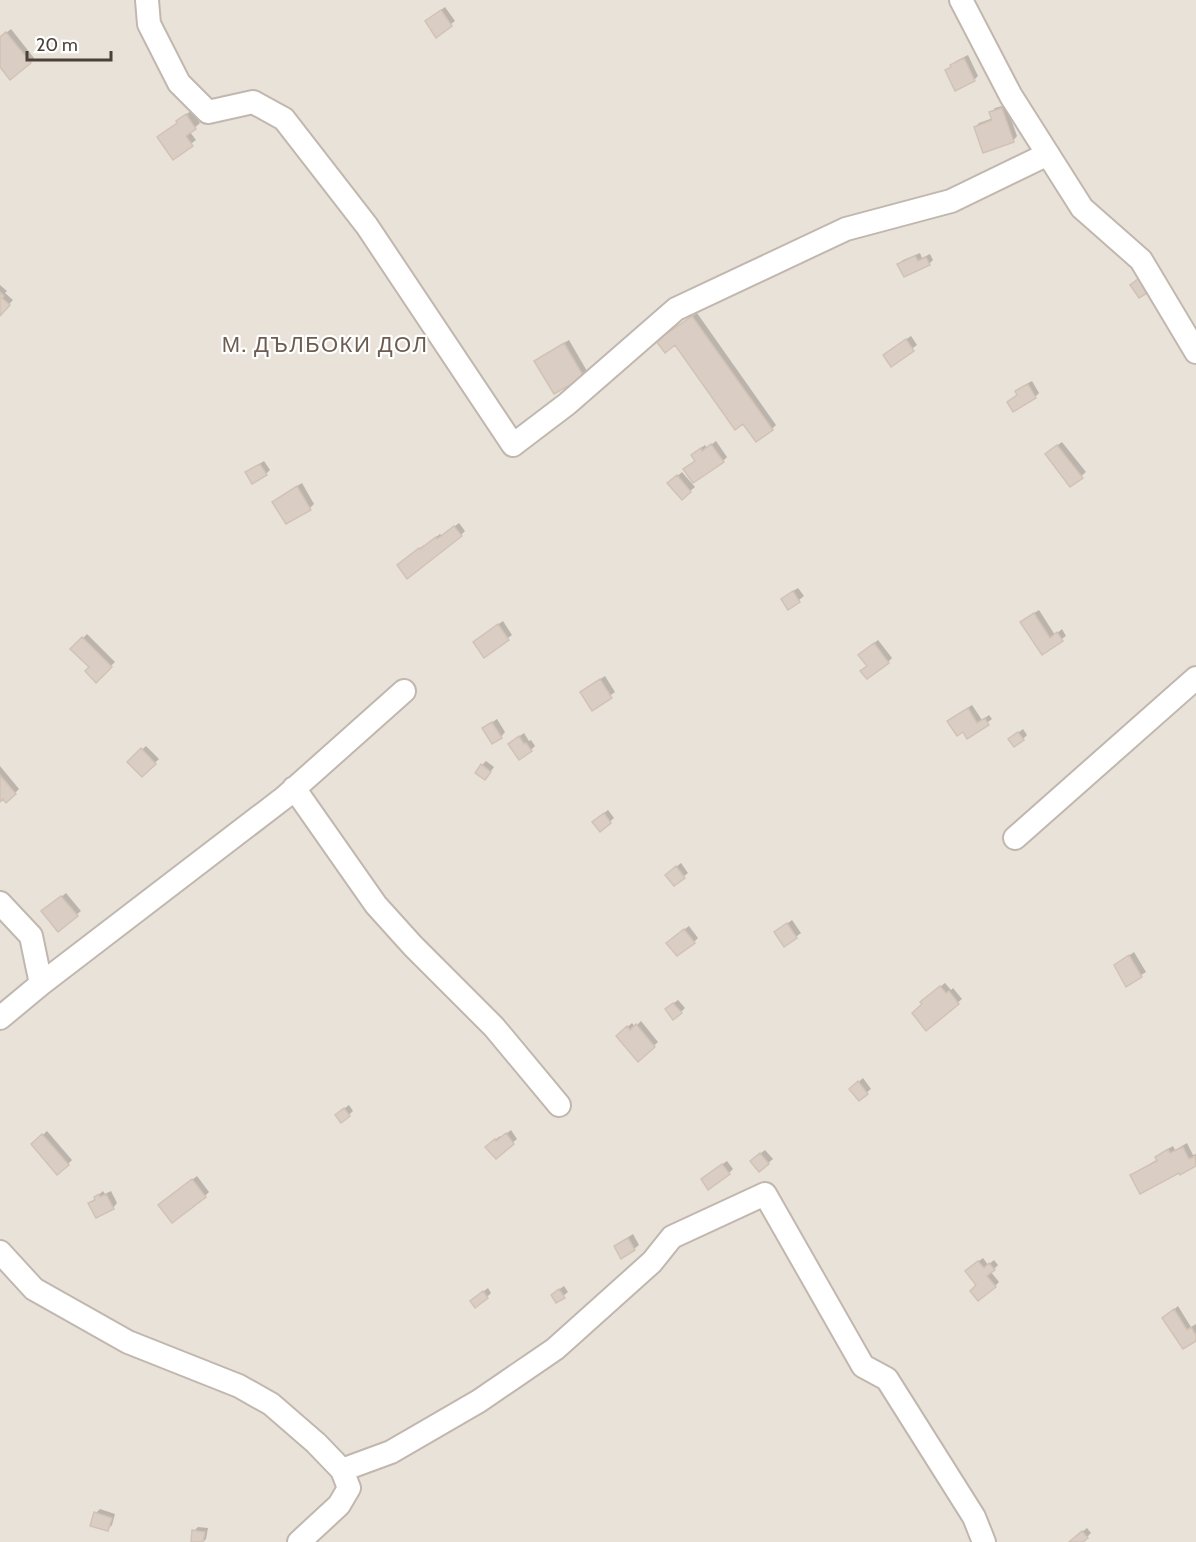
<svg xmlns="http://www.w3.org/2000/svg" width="1196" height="1542" font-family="Cabin,sans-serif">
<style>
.residential{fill:#e9e2d9}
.shadow{fill:#0003}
.building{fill:#dacec4;stroke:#d2c2b4;stroke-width:1.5}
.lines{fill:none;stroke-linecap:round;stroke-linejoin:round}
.street-casing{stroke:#c1b7ae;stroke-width:26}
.street{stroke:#fff;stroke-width:22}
.labels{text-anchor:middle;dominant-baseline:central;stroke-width:4.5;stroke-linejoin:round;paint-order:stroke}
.quarter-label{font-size:22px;letter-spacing:1.5px;fill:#6d5d50;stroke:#fff}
</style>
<rect width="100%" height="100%" fill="#f5f1eb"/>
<path class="residential" d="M0,0H1196V1542H0Z"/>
<path class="shadow" d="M445,7L455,21L436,36L431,17Z
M11,29L34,58L30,62L0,65V38Z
M968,55L978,76L974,80L947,71L956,61Z
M1006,105L1017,136L1013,141L975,127L979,123L993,118L991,113L995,108Z
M191,111L200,123L190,132L196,140L173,158L178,122L182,117Z
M920,253L922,258L930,254L933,260L929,264H899L903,260Z
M0,285L7,291L5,293L13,300L0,314Z
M697,313L776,425L772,429L744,422L675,343L662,337Z
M911,336L917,345L891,365L889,351Z
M569,340L587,371L583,376L536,361L540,357Z
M1032,381L1039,393L1035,397L1009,402L1018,395L1016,391L1021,387Z
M716,441L727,457L723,461L685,469L696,460L697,451L705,445L707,448Z
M1062,442L1086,472L1071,485L1051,450Z
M264,461L270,470L266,474L247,473L251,469Z
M682,472L695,487L682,498L674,479Z
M302,483L314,504L310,508L286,522L278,498Z
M459,523L465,531L461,535L403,561L424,545L425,546L440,534L442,536Z
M798,588L804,596L789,608L787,595Z
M1039,610L1055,635L1062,629L1066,636L1042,653L1026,618Z
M503,621L512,635L485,656L479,638Z
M87,634L115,662L96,680L91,667L72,649Z
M878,640L892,658L888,662L868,666L864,651Z
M605,676L615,692L592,709L586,688Z
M972,705L982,720L989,715L992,719L968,737L953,717Z
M497,719L505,732L501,737L484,728Z
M1023,729L1027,735L1023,739L1015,735Z
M524,733L529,741L531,740L535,746L531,750L514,740Z
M146,746L159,759L142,775L129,762Z
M486,761L494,767L489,774L482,765Z
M0,766L19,789L15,793L0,800Z
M608,810L614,818L600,830L598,818Z
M681,863L688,873L674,884L671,871Z
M66,893L81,911L76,915L48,908Z
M792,920L801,933L785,945L776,932Z
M689,926L698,938L694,942L672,939Z
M1134,952L1146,972L1127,984L1116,965Z
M945,983L951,990L953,988L962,999L926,1029L924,1004L926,998Z
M678,1000L685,1008L681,1012L671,1005Z
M641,1021L658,1042L638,1060L622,1032L632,1023L635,1027Z
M863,1078L871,1089L859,1099L851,1089Z
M349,1105L353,1111L342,1121L341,1111Z
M511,1130L517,1139L496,1157L491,1143L500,1136L501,1138Z
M47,1131L72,1160L68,1164L33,1144Z
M1187,1143L1193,1155L1196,1154V1164L1180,1173L1132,1176L1136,1172L1158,1159L1157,1157L1161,1153L1173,1146L1175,1150Z
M765,1150L773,1159L760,1170L756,1157Z
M727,1161L733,1169L729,1173L707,1175Z
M197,1176L209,1192L205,1196L164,1201Z
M103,1191L105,1194L111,1191L117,1203L113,1208L90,1203Z
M633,1234L639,1245L634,1249L615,1246L620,1242Z
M983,1258L988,1265L994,1260L998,1265L991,1272L999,1282L995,1286L978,1285L971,1267Z
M564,1286L568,1292L557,1301V1291Z
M488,1288L491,1293L487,1297H476Z
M1178,1306L1191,1327L1196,1324V1339L1164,1318Z
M100,1509L115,1514L112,1525L107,1530L96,1513Z
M198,1527L208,1528L206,1539L203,1542H192L194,1531Z
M1087,1528L1091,1533L1087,1537L1081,1542H1070Z"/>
<path class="building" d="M441,10L452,26L436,38L425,21Z
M6,32L31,63L10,80L0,67V37Z
M964,58L975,81L955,91L945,70L951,67L950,65Z
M1002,108L1014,142L983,153L974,127L992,120L989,112Z
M186,114L196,129L186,136L193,146L173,160L157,137L177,123L176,121Z
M915,256L918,261L926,257L930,265L904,277L897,264Z
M1142,276L1152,290L1139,298L1130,285Z
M0,292L4,296L2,298L10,305L0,316Z
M692,316L773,430L756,442L743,424L735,430L675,345L665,353L656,341Z
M906,339L914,351L891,367L883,355Z
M564,343L584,377L554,394L534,361Z
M1028,384L1036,398L1013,412L1007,402L1017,395L1015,391Z
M711,444L724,462L693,483L683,469L695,461L691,455L701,448L702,451Z
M1057,445L1083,478L1070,487L1045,454Z
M260,464L267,475L252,484L245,472Z
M677,475L691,492L682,500L667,483Z
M297,486L311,510L286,524L272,502Z
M454,526L462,536L407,579L397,565L419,548L420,549L436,537L437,539Z
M793,591L800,602L788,610L781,599Z
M1034,613L1050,638L1057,632L1063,641L1042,655L1020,622Z
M498,624L509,640L484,658L473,642Z
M82,637L112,667L96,683L85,671L89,667L70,649Z
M874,643L889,663L867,679L860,671L867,666L858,655Z
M600,679L612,698L592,711L580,692Z
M968,708L977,723L985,718L989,725L967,739L963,732L957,736L947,721Z
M492,722L502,738L492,744L482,728Z
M1018,732L1024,740L1014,747L1008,739Z
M519,736L524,744L526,743L532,751L519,760L508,744Z
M141,748L156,764L142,777L127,762Z
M481,764L491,772L485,780L475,773Z
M0,775L16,794L6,803L3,799L0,802Z
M604,813L611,823L600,832L592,822Z
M676,866L685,878L674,886L665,875Z
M61,896L78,916L58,932L41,911Z
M787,923L797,938L784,947L774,932Z
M684,929L695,943L677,956L666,943Z
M1129,955L1142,977L1126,987L1114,965Z
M940,986L946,993L949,991L959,1004L926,1031L912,1013L922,1004L920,1002Z
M673,1003L682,1013L673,1020L665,1009Z
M636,1024L655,1047L638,1062L616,1036L627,1026L630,1030Z
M858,1081L868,1094L859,1101L849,1089Z
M344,1108L350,1116L341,1123L335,1115Z
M506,1133L514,1144L496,1159L485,1147L495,1139L496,1141Z
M42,1134L69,1165L57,1175L31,1144Z
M1183,1147L1189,1159L1195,1156L1196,1166L1180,1175L1179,1173L1140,1194L1130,1175L1157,1161L1155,1157L1168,1149L1170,1153Z
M760,1153L769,1164L759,1172L750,1161Z
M722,1164L730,1174L708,1190L701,1179Z
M192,1179L206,1197L172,1223L158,1205Z
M99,1194L100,1197L106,1194L114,1209L96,1218L88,1203L95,1200L94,1197Z
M628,1238L635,1250L621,1259L614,1246Z
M978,1261L984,1268L989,1263L995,1270L987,1276L996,1287L978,1301L970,1291L976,1285L965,1271Z
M559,1289L565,1298L556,1303L551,1295Z
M483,1291L488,1298L475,1308L470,1301Z
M1174,1309L1187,1330L1191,1327L1196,1335V1341L1183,1349L1162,1318Z
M94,1512L112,1518L108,1531L90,1526Z
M192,1530L205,1532L203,1542H191Z
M1082,1531L1088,1538L1083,1542H1069Z"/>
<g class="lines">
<g class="street-casing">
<path id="street" d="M147,0L149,24L179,83L208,112L253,102L284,119L367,226L513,445L567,404L676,309L846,229L951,201L1048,154
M961,0L1011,96L1082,208L1141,260L1196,352
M294,788L376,905L413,946L494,1027L559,1105
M1015,838L1196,678
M0,903L31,936L41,984
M0,1018L41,984L285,797L404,691
M0,1252L34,1289L128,1342L239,1386L271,1404L316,1443L342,1470L349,1488L339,1505L299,1542
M342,1470L391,1452L479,1401L555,1349L652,1262L672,1237L765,1194L863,1366L887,1379L974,1517L984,1542"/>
</g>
<use href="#street" class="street"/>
</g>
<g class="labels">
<g class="quarter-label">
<text x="325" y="344">М. ДЪЛБОКИ ДОЛ</text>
</g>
</g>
<path d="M27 51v9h84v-9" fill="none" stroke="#4a4139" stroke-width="3"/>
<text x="36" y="51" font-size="18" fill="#4a4139" stroke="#ffffff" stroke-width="4.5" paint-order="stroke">20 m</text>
</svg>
